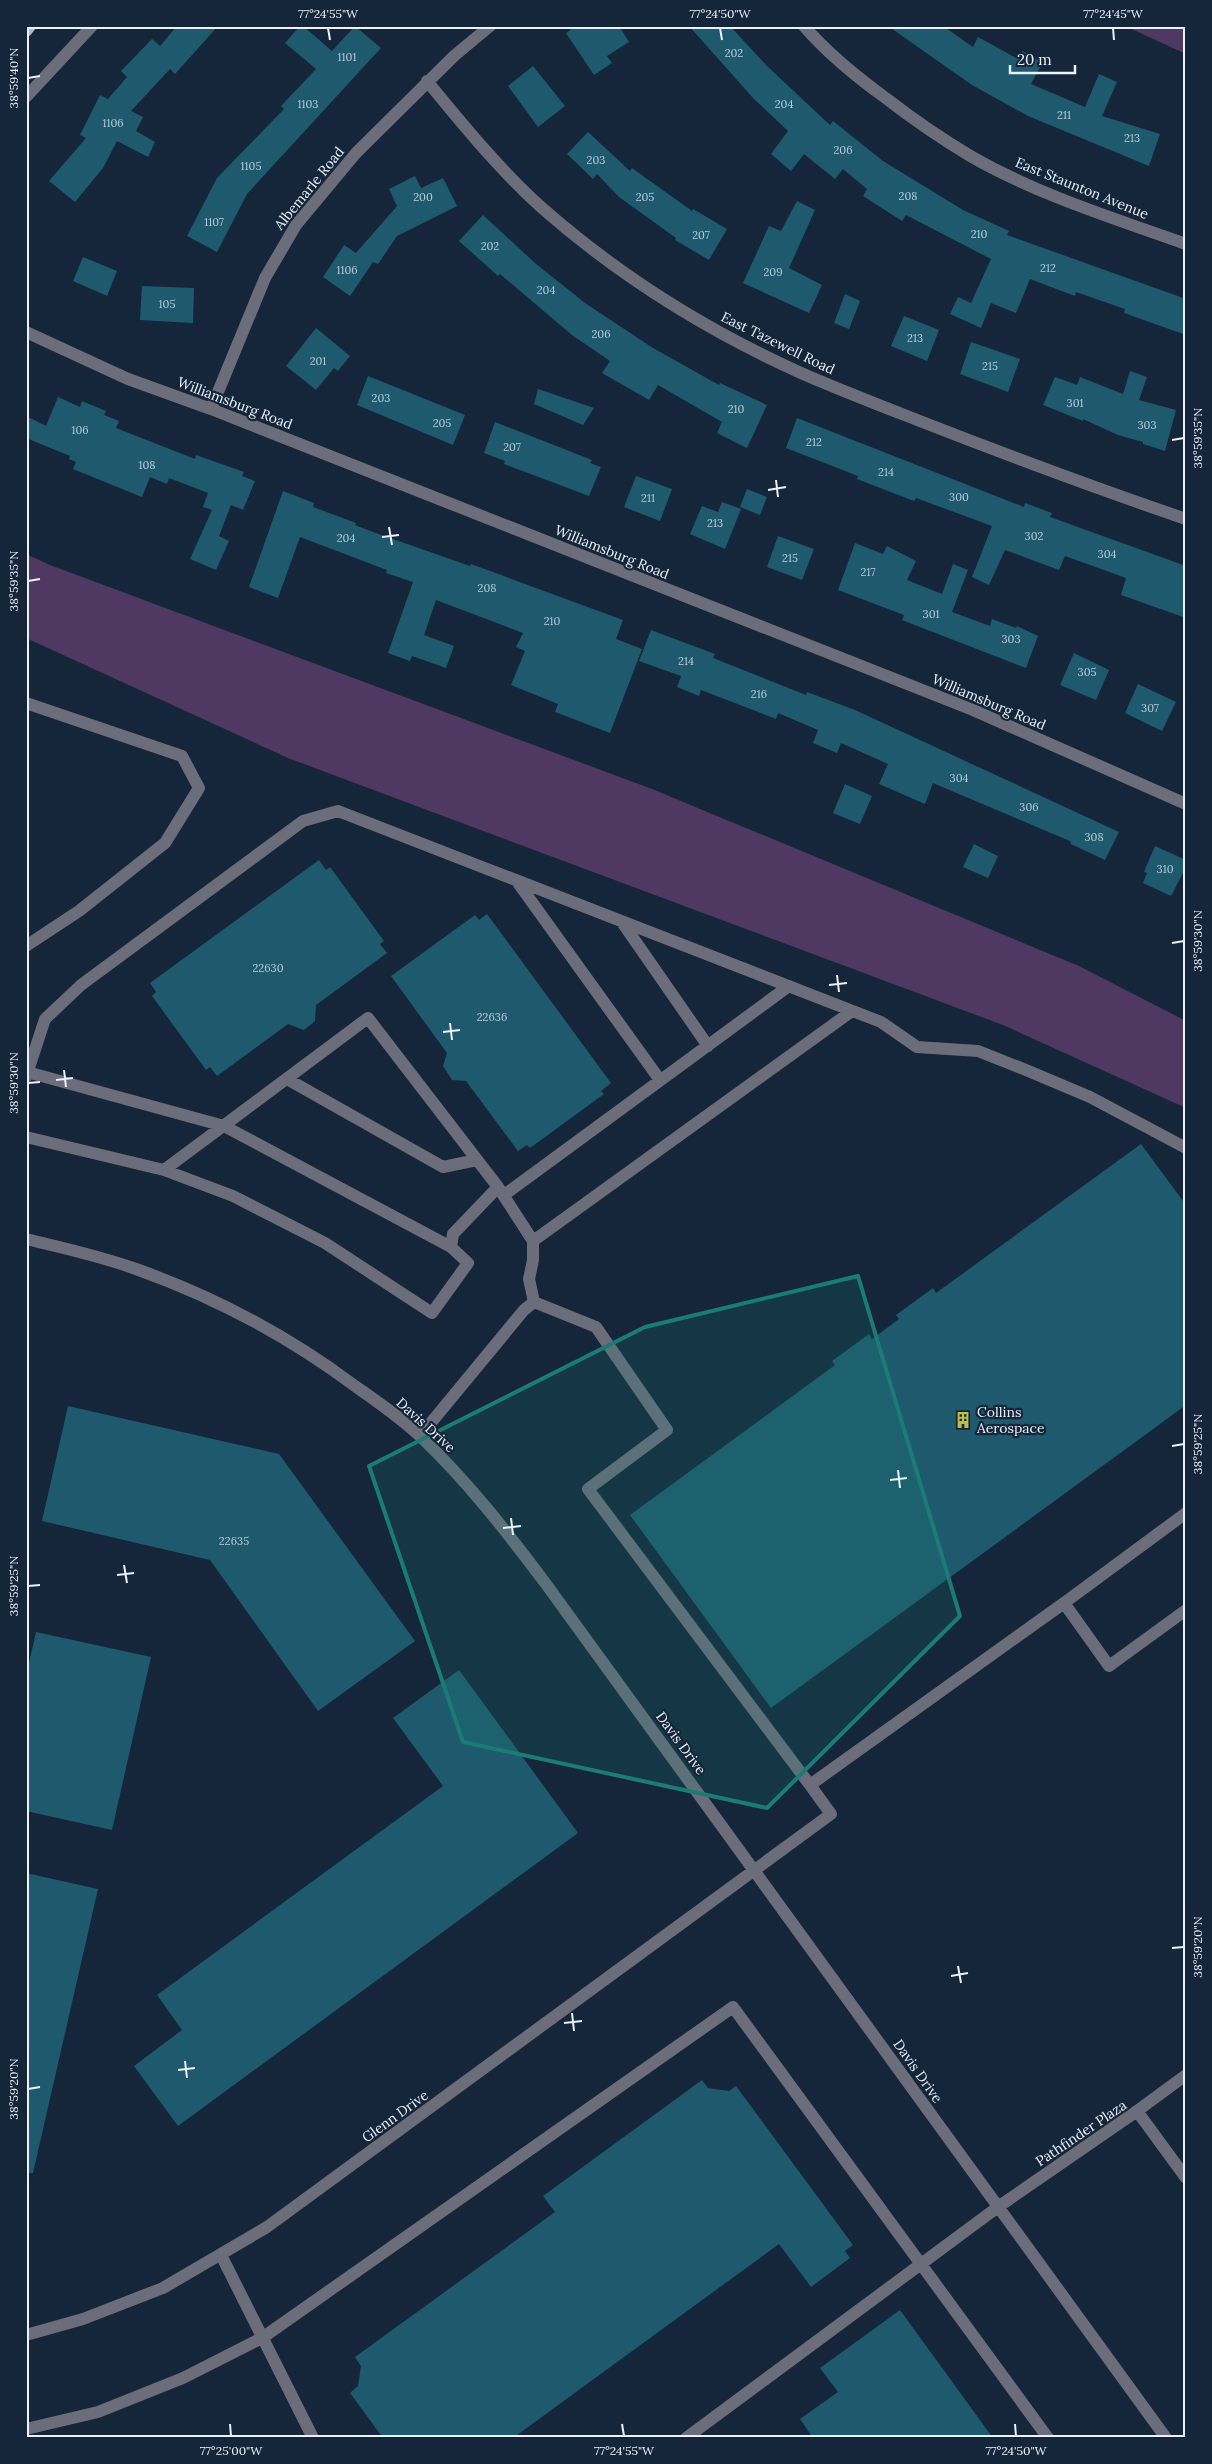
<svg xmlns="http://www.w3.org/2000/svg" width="1212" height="2464" font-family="Lora,serif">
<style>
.green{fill:#4f3861}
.building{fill:#1e596d}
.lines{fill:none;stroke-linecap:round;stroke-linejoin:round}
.minor{stroke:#6c6d7a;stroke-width:12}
.major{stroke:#b3b6d0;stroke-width:12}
.marked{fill:#1a7c75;fill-opacity:0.2;stroke:#1a7c75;stroke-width:4;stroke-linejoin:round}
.ticks{fill:none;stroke:#e9f2fd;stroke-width:2}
.labels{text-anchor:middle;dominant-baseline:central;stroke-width:4.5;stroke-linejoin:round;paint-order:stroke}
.number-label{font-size:11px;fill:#b6ccd9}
.street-label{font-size:14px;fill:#e9f2fd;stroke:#15263a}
.poi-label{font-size:14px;fill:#e9f2fd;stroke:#15263a;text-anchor:start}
.neatline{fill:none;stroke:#e9f2fd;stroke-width:2}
.ticks-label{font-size:12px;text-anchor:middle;fill:#e9f2fd}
</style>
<rect width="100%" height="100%" fill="#15263a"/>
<path class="green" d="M1124,26H1186V54L1125,26Z
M26,554L50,565L652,789L1079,966L1186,1021V1108L1003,1025L288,758L26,638Z"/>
<path class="building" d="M177,26H218L175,74L170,69L131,111L143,117L136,131L155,142L148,157L117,141L103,168L75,202L49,181L86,138L80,135L100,95L108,99L127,77L121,71L152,39L160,46Z
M300,26H303L332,51L355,26L381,48L247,194L217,252L187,236L217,178L284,109L281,106L316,69L285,43Z
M576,26H619L629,42L607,56L612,63L594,75L566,33Z
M689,26H730L767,66L830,125L833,121L883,161L963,210L1009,231L1007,235L1186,299V335L1124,313L1125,309L1076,292L1075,296L1030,279L1016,313L991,303L981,328L950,314L958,297L971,303L991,259L906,215L902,221L863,196L867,189L843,169L835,179L804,154L791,171L771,154L788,131L753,98Z
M888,26H943L973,47L978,37L1018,59L1022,51L1043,62L1031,84L1085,107L1099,74L1117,82L1102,116L1160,134L1149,166L1028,116L972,85Z
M533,66L565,106L538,127L508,86Z
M588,132L630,171L632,168L692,211L693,209L727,229L709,260L675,240L676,238L619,197L597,174L593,179L567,154Z
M415,176L421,188L443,178L457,206L397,236L378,264L373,262L350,296L323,277L344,245L356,253L397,206L389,189Z
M797,201L815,210L789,268L822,285L809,313L743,283L769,226L781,231Z
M483,215L535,263L585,303L653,348L719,385L720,383L767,405L747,448L717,433L722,422L658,385L649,400L602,373L610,361L572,335L500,274L498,276L459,241Z
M83,257L117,271L107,296L73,281Z
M142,286L194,288L193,323L140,320Z
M845,294L860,301L849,329L834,323Z
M904,316L939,330L927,361L891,346Z
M316,328L350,356L338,371L334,368L316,390L286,366Z
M971,342L1020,359L1008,392L960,374Z
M1130,371L1147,377L1139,400L1176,410L1165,451L1143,444V442L1118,435L1083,419V421L1043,405L1055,377L1077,385L1080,377L1123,394Z
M368,376L465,415L453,445L357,405Z
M538,389L594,408L583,425L534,404Z
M58,397L80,407L82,401L106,411L104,415L119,421L116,428L195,459L196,455L244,472L242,476L255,481L243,510L231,505L219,536L229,541L216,570L190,559L212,510L203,507L208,493L169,478L167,484L150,477L142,497L73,469L76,462L69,459L70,456L26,438V416L46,426Z
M797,418L1024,507L1025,503L1052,513L1050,517L1186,566V618L1121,595L1126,578L1065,556L1059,570L1005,550L989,585L972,577L992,526L916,498L914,501L857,479L858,476L786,448Z
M495,422L592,460L590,463L601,467L589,496L504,464L505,461L484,453Z
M636,476L672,489L660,521L624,507Z
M747,489L767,497L760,515L740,507Z
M283,491L314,503L313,507L356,523L355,525L373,532L470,566L471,564L623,620L616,639L642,649L610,733L555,712L558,704L511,685L525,651L516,647L523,633L436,600L424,635L454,646L446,668L412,656L410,661L388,653L413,582L386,573L387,570L300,537L278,598L249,587Z
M722,502L741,509L725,549L690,534L702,506L718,512Z
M778,536L814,549L802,580L767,567Z
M855,543L883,554L887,546L916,561L907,580L942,594L953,564L968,570L952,612L990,626L992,619L1016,628L1017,626L1038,636L1026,668L902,620L904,615L838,590Z
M651,630L715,654L713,658L806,695L807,692L855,710L1119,832L1105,860L1071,844L1070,841L933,783L925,804L879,784L888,764L841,743L837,753L813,743L818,730L778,713L776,719L701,690L699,696L677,687L681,676L639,661Z
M1074,653L1109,670L1096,700L1060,685Z
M1138,684L1176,702L1162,731L1125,713Z
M845,784L872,796L860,824L833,813Z
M974,844L998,856L988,878L963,867Z
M1155,846L1186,860V867L1171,896L1143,883L1147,873L1144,872Z
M319,860L326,870L330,867L384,941L380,944L387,953L316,1005L315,1021L304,1030L288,1024L217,1076L210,1067L206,1070L152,996L156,992L150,983Z
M487,914L611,1083L601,1091L604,1094L530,1148L527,1145L518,1151L466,1081L452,1080L443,1066L447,1053L391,976L475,915L479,920Z
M1141,1144L1186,1205V1405L771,1708L630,1515L835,1365L832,1361L869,1334L872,1339L899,1319L896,1315L933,1288L936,1293Z
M68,1406L279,1454L415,1641L318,1711L210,1560L42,1521Z
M36,1632L151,1657L112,1830L26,1811V1676Z
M459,1670L578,1833L178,2126L134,2066L182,2030L157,1995L443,1786L393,1718Z
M26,1873L98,1889L33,2173H26Z
M702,2080L708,2088L729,2091L736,2086L853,2245L845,2251L850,2258L811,2287L779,2244L513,2438H383L350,2393L358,2386L361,2366L355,2357L555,2212L543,2196Z
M900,2310L993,2438H813L800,2419L838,2392L820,2368Z"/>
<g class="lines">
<path class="minor" d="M804,26C828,54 858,78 887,99C914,120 942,139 972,157C1039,195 1113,218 1186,244
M427,81C464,126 498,168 541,207C618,275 708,331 801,373C842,391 884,407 925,423C1012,457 1098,489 1186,519
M26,97L92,26
M26,332L128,379L211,409L973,710L1186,804
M211,409L265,278L296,225L356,153L454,56L490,26
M26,703L182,756L199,788L165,843L79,911L26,946
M516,880L660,1080
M622,922L708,1046
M27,1072L224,1126L451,1247
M26,1077L45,1019L81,985L303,821L338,811L881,1022L917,1047L978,1051L1026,1070L1090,1097L1186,1148
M287,1079L443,1167L477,1160
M26,1137L164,1170L233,1196L325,1243L432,1313L468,1263L451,1247L453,1234L498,1187L533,1241V1260L529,1279L534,1302L524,1310L420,1436
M164,1170L368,1018L498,1187
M504,1195L789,986
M26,1239C63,1248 100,1256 136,1269C215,1297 288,1336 355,1386C378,1402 401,1418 421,1437C468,1482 507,1532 546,1584L1166,2438
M533,1241L852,1011
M534,1302L596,1327L667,1430L588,1489L810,1785
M1064,1603L1186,1513
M1137,2111L1186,2075
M221,2255L313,2438
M26,2335L83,2319L163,2288L267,2227L831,1814L810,1785L1064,1603L1109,1666L1186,1610
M26,2429L98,2412L183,2378L262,2338L733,2007L1048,2438
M686,2438L998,2207L1137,2111L1186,2178"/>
<path class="major" d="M26,31L30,26"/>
</g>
<path class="marked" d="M858,1276L960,1616L767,1808L463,1742L369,1466L645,1327Z"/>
<path class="ticks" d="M328,28L330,40M720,28L722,40M1113,28L1114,40M28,78L40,76M1172,440L1184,438M776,480L778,497M768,490L786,487M389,527L392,545M382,537L399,535M28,581L40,579M1172,943L1184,941M837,975L839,992M829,985L847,983M450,1023L452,1040M443,1032L460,1030M64,1070L66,1087M56,1080L73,1078M28,1083L40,1082M1172,1446L1184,1444M898,1470L900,1488M890,1480L907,1478M511,1518L513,1535M503,1528L521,1526M124,1565L127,1583M117,1575L134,1573M28,1586L40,1585M1172,1948L1184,1947M958,1966L961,1983M951,1976L968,1973M572,2013L574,2031M564,2023L582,2021M185,2061L187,2078M178,2070L195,2068M28,2089L40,2087M230,2424L231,2436M622,2424L624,2436M1015,2424L1016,2436"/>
<defs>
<g id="building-bare" transform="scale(1.35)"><path d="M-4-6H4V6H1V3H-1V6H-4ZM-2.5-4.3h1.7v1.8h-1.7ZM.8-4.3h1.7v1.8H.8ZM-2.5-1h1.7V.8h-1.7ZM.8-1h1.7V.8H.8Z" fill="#bdbf43" stroke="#15263a" stroke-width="2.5" paint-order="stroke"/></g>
</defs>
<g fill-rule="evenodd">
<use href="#building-bare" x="963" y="1420"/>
</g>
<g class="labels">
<g class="number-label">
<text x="734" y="53">202</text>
<text x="347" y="57">1101</text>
<text x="308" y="104">1103</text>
<text x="784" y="104">204</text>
<text x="1064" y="115">211</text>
<text x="113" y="123">1106</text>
<text x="1132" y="138">213</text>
<text x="843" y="150">206</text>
<text x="596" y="160">203</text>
<text x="251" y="166">1105</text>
<text x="908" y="196">208</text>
<text x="423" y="197">200</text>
<text x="645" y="197">205</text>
<text x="214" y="222">1107</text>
<text x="979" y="234">210</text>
<text x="701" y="235">207</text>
<text x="490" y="246">202</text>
<text x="1048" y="268">212</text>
<text x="347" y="270">1106</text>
<text x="773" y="272">209</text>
<text x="546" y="290">204</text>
<text x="167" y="304">105</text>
<text x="601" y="334">206</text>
<text x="915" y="338">213</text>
<text x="318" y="361">201</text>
<text x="990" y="366">215</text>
<text x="381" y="398">203</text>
<text x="1075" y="403">301</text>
<text x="736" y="409">210</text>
<text x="442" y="423">205</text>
<text x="1147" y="425">303</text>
<text x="80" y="430">106</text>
<text x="814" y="442">212</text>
<text x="512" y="447">207</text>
<text x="147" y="465">108</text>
<text x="886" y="472">214</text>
<text x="959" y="497">300</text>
<text x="648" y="498">211</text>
<text x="715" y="523">213</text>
<text x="1034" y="536">302</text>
<text x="346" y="538">204</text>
<text x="1107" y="554">304</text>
<text x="790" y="558">215</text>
<text x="868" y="572">217</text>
<text x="487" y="588">208</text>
<text x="931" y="614">301</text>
<text x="552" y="621">210</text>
<text x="1011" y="639">303</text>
<text x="686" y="661">214</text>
<text x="1087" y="672">305</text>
<text x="759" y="694">216</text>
<text x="1150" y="708">307</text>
<text x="959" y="778">304</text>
<text x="1029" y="807">306</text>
<text x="1094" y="837">308</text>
<text x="1165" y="869">310</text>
<text x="268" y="968">22630</text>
<text x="492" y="1017">22636</text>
<text x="234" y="1541">22635</text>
</g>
<g class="street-label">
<text transform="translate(309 188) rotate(-51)">Albemarle Road</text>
<text transform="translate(1082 188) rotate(22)">East Staunton Avenue</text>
<text transform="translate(778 343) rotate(26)">East Tazewell Road</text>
<text transform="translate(235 403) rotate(21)">Williamsburg Road</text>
<text transform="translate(612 552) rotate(22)">Williamsburg Road</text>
<text transform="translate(989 702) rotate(23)">Williamsburg Road</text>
<text transform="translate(426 1425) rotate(42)">Davis Drive</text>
<text transform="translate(681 1743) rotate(54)">Davis Drive</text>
<text transform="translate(918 2071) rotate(55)">Davis Drive</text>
<text transform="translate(395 2116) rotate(-36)">Glenn Drive</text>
<text transform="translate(1081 2133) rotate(-34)">Pathfinder Plaza</text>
</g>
<g class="poi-label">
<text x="977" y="1412">Collins<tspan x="977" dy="16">Aerospace</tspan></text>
</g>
</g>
<rect width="1212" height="2464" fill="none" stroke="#15263a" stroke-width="55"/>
<path d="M1010 65v8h65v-8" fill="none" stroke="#e9f2fd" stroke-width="2.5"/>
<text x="1017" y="65" font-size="15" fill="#e9f2fd" stroke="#15263a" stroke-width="4" paint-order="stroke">20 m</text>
<rect x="28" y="28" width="1156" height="2408" class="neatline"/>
<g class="ticks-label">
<text x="328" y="18">77°24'55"W</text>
<text x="720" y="18">77°24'50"W</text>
<text x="1113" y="18">77°24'45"W</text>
<text transform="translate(14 78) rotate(-90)" y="4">38°59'40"N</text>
<text transform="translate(1198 438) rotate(-90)" y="4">38°59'35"N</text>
<text transform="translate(14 581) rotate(-90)" y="4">38°59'35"N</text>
<text transform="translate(1198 941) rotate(-90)" y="4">38°59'30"N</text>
<text transform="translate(14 1083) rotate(-90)" y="4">38°59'30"N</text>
<text transform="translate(1198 1444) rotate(-90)" y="4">38°59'25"N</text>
<text transform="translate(14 1586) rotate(-90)" y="4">38°59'25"N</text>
<text transform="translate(1198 1947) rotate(-90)" y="4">38°59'20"N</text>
<text transform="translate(14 2089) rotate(-90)" y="4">38°59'20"N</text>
<text x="231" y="2455">77°25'00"W</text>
<text x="624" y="2455">77°24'55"W</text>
<text x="1016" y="2455">77°24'50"W</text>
</g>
</svg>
